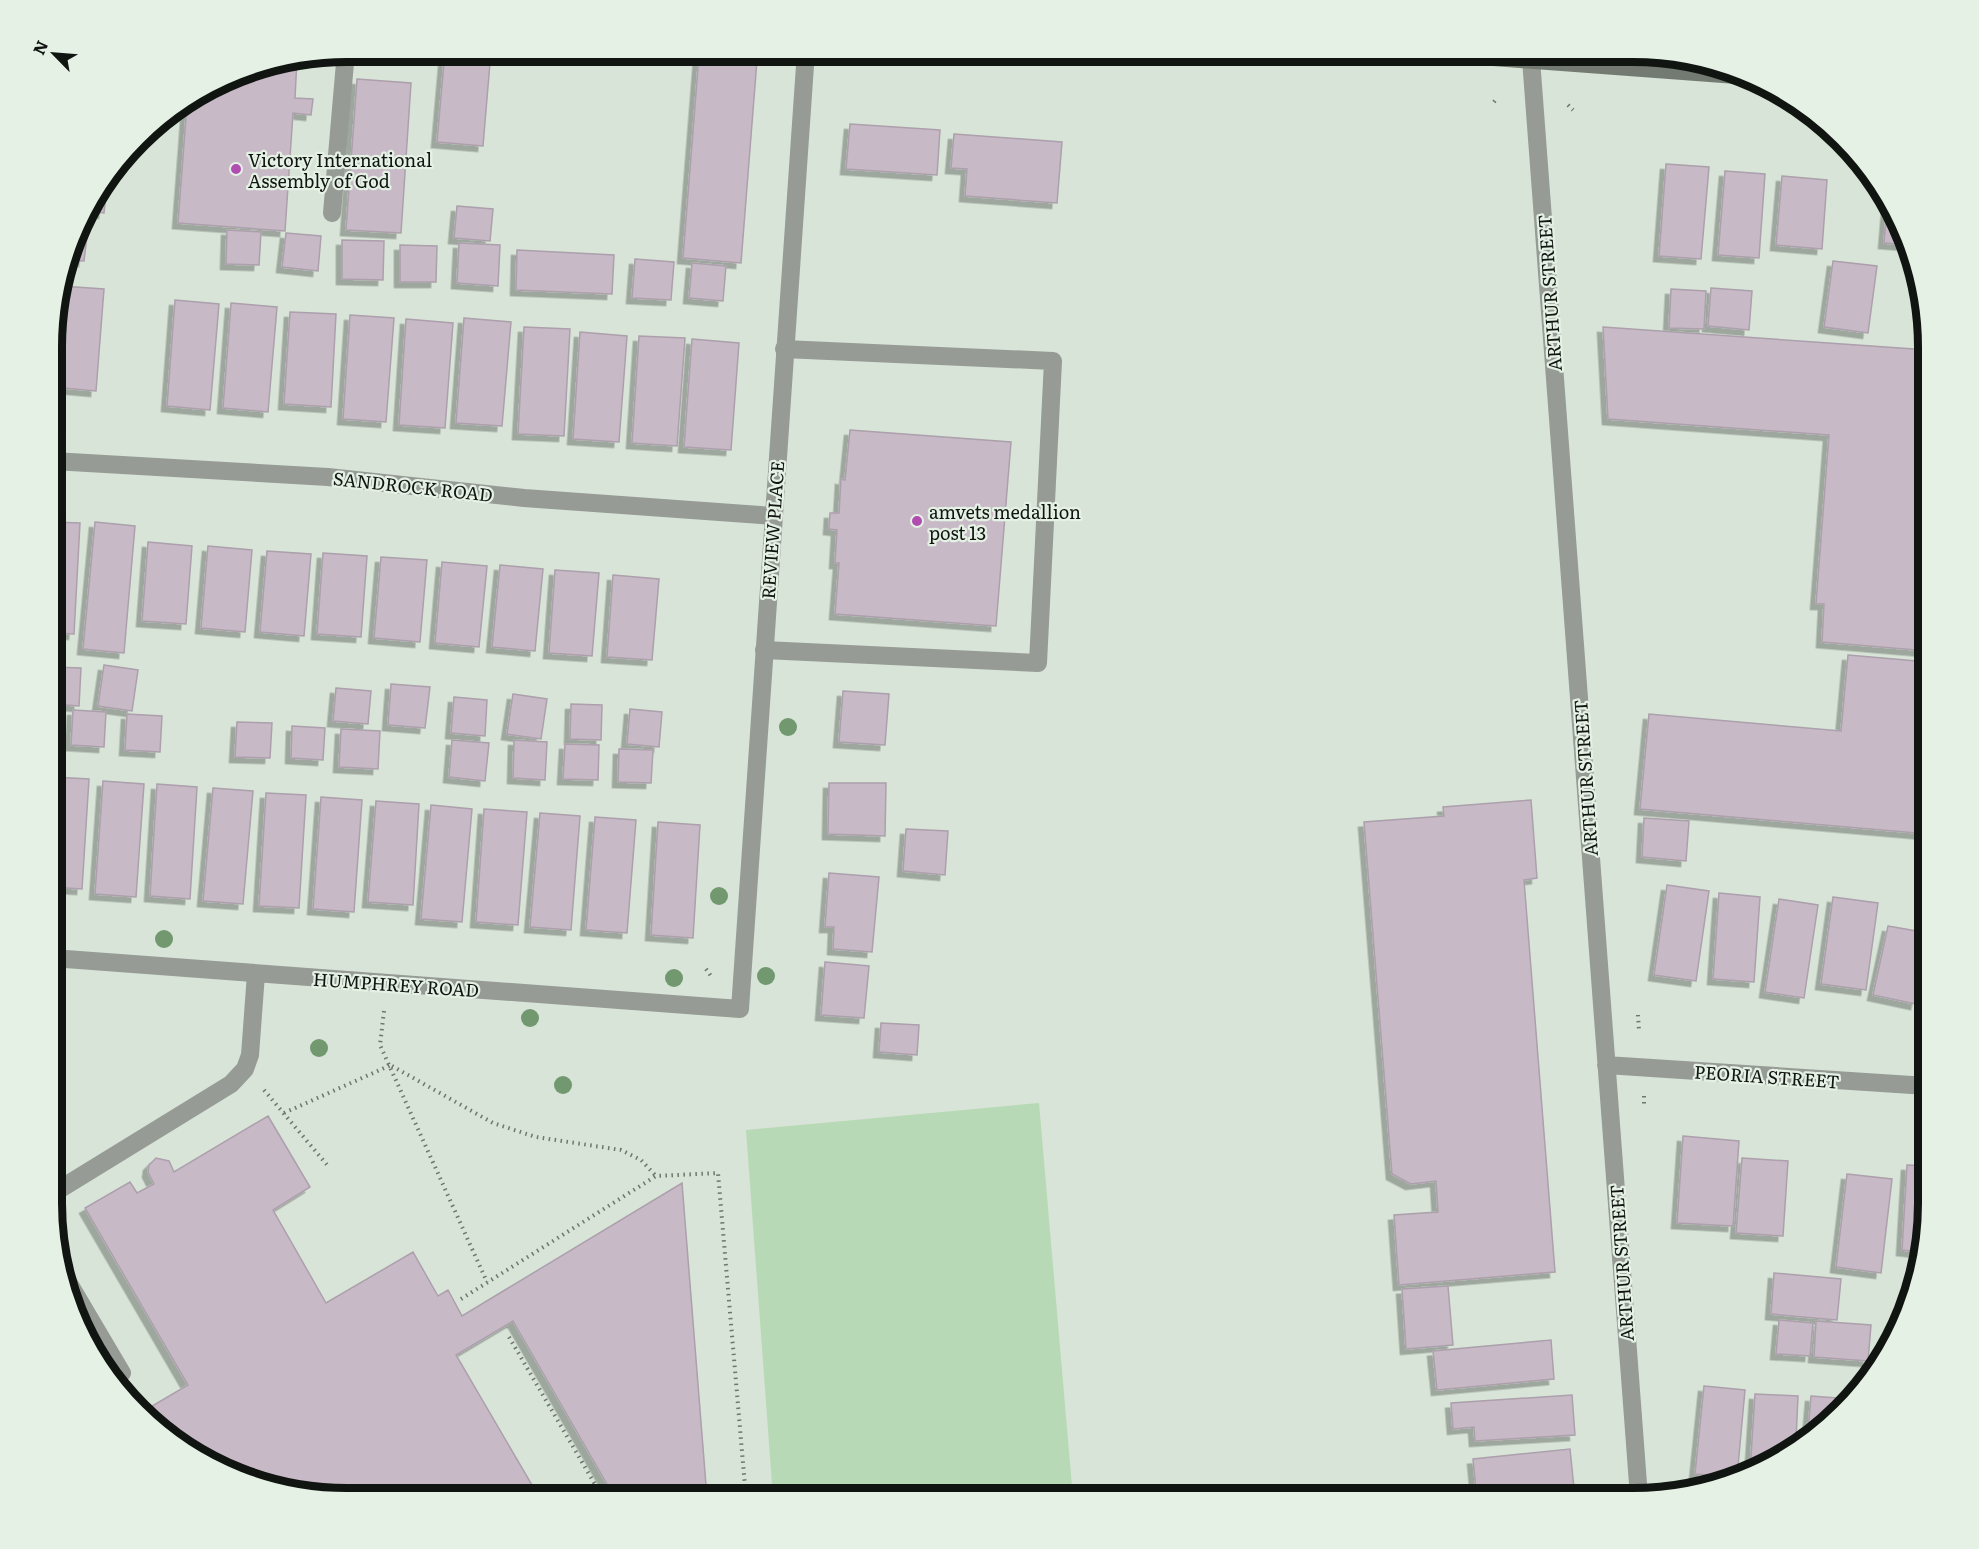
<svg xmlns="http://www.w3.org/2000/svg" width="1979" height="1549" font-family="Literata,serif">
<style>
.green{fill:#b8d9b5}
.building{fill:#c7bac6;stroke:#aca0ac;stroke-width:1.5;filter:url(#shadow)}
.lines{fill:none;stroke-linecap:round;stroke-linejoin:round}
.path{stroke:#6e766e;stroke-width:4;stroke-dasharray:1.5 4.5;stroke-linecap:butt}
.lane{stroke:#969b95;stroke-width:18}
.street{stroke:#969b95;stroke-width:18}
.secondary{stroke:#737a72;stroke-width:18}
.tree{fill:#729870}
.poi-dot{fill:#b14cb1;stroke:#e5f1e4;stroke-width:2}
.labels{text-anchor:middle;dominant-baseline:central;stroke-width:4.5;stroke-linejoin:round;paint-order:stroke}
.poi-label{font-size:18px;fill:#111511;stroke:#e5f1e4;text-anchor:start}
.street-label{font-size:18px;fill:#111511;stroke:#e5f1e4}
.rim{fill:none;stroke:#111511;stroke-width:8}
</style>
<defs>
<filter id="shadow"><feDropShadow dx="-5.5" dy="5.5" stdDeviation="0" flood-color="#0004"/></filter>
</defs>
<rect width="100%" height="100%" fill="#d8e4d7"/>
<path class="green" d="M1039,1103L1073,1498H773L746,1130Z"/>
<path class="building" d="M445,51H491L483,146L437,142Z
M699,55L757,60L741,263L683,258Z
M297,59L295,98L313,99L311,115L293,113L285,231L178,223L187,104L251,67Z
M357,79L411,83L401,233L346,230Z
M850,124L940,130L937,175L846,169Z
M954,134L1062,142L1057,203L965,196L967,169L951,168Z
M1666,164L1709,167L1701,259L1659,256Z
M1725,171L1765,174L1759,258L1718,255Z
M1782,176L1827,180L1822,249L1776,245Z
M108,178L104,213L86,211L90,199Z
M457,206L493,209L490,241L454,238Z
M1887,207L1905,233L1908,245L1884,243Z
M84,219L89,220L84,261L70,260Z
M227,230L261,232L259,265L226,264Z
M286,233L321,236L318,271L282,267Z
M342,240L384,241L383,280L342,279Z
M459,243L500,245L498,286L457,283Z
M400,245L437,246L436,282H400Z
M517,250L614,255L612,294L516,290Z
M635,259L674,262L671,300L632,298Z
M1833,261L1877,266L1868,333L1824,327Z
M692,263L726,266L723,301L689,298Z
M61,286L104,289L96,391L53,387L54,310Z
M1711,288L1752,291L1749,330L1708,326Z
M1671,289L1706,291L1704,329L1669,328Z
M175,300L219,304L210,410L167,406Z
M231,303L277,307L268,412L223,408Z
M290,312L336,314L331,407L284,404Z
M350,315L394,318L386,422L343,419Z
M464,318L511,322L502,426L456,423Z
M406,319L453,323L445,428L399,425Z
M524,327L570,329L564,436L518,434Z
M1603,327L1928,350V651L1822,642L1824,604H1816L1829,435L1608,419Z
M580,332L627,336L619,442L573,439Z
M639,336L685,338L677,446L632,443Z
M692,339L739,343L731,450L684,447Z
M850,430L1011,442L996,626L835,614L839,563H835L837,530L829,529L830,513H839L841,479L845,480Z
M53,522L80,523L74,634L53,633Z
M95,522L135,526L124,653L83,649Z
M148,542L192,546L186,624L142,621Z
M208,546L252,550L245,632L201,628Z
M267,551L311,554L304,636L260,632Z
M323,553L367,556L361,637L317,634Z
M381,557L427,560L420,642L374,638Z
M442,562L487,566L479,647L435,643Z
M500,565L543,569L535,651L492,647Z
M555,570L599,573L592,656L549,653Z
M613,575L659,579L652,660L607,657Z
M1848,655L1928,662V834L1640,809L1649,714L1841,731Z
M104,665L138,670L132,711L98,706Z
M53,667L81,668L79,706L53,704Z
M391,684L430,687L425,728L388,725Z
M336,688L371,691L368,724L333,721Z
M843,691L889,694L885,745L839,742Z
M513,694L547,699L541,739L507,734Z
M454,697L487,700L485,736L451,733Z
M571,704L602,705L601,740L570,739Z
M630,709L662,712L659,747L627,744Z
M73,710L106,712L104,747L71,745Z
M127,714L162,716L160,752L125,750Z
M237,722L272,723L270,758L235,757Z
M292,726L325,728L323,760L291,758Z
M341,729L380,731L378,769L339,767Z
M452,740L489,743L485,781L449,777Z
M514,740L547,742L545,780L513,778Z
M565,744L599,745L598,780L563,779Z
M619,749L653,750L651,783L618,782Z
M53,777L89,779L82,889L52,887Z
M103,781L144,784L136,897L95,894Z
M829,783H886L885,836L828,834Z
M157,784L197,787L190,899L150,896Z
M213,788L253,791L243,904L203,901Z
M266,793L306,795L299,908L259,906Z
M321,797L362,800L354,912L313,909Z
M1531,800L1537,878L1524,880L1555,1272L1399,1285L1394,1215L1438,1212L1436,1181L1411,1184L1392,1174L1364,822L1444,816L1443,807Z
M376,801L419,804L413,905L368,902Z
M431,805L472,809L462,922L421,919Z
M484,809L527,812L518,925L476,922Z
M540,813L580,816L571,930L530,927Z
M595,817L636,820L627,933L586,930Z
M1644,818L1689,821L1686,861L1642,857Z
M658,822L700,825L693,938L651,935Z
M906,829L948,831L945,875L903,871Z
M829,873L879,877L872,952L833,949L834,927H825Z
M1667,885L1709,891L1696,981L1654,975Z
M1719,893L1760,897L1754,982L1713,979Z
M1833,897L1878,903L1866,990L1821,984Z
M1779,899L1818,905L1804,998L1765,992Z
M1888,926L1928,933V947L1916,1004L1873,995Z
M825,962L869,966L864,1018L821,1015Z
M881,1023L919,1025L917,1055L879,1052Z
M268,1116L310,1187L273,1210L326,1303L413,1252L438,1296L448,1290L462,1316L682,1183L707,1498H615L513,1321L456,1355L539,1497H328L234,1476L151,1424L142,1412L188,1385L85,1208L130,1182L137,1193L154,1184L148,1172L149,1165L156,1158L169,1161L174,1172Z
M1683,1136L1739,1141L1733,1226L1677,1223Z
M1742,1158L1788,1161L1783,1236L1736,1233Z
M1907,1165L1927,1166V1222L1920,1252L1902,1250Z
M1847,1174L1892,1179L1881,1273L1836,1267Z
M1774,1273L1841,1279L1837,1320L1771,1314Z
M1448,1286L1453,1345L1406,1349L1402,1289Z
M1779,1320L1813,1323L1810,1356L1776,1354Z
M1816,1321L1871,1325L1868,1361L1814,1357Z
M1551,1340L1554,1379L1437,1390L1433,1351Z
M1704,1386L1745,1390L1737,1477L1695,1474Z
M1755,1394L1798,1396L1796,1440L1750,1472Z
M1572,1395L1575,1435L1475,1441L1474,1427L1453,1429L1451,1403Z
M1811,1396L1852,1399L1808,1431Z
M1570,1449L1574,1488L1490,1497L1489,1489L1476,1490L1473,1459Z"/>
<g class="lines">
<path class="path" d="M840,54L848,58
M1494,102L1497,98
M1568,105L1573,110
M706,969L711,976
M384,1011L380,1045L487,1282
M1638,1015L1639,1031
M392,1066L493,1123L536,1137L621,1150L641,1160L656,1176
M264,1090L328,1166
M1644,1096V1108
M284,1113L391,1065
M461,1299L656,1176L718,1173L746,1498
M509,1337L603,1498"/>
<path class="lane" d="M332,213L346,51
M764,650L1038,663L1053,361L784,349
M52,1194L231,1084L245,1069L250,1055L256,974
M67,1280L122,1373"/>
<path class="street" d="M1531,59L1639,1497
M53,461L328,477L524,498L773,516
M52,958L740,1009L806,51
M1606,1065L1927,1086"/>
<path class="secondary" d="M1427,52L1750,76"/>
</g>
<g class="tree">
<circle cx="788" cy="727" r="9"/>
<circle cx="719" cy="896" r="9"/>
<circle cx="164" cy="939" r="9"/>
<circle cx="766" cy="976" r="9"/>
<circle cx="674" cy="978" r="9"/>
<circle cx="530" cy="1018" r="9"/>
<circle cx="319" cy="1048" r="9"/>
<circle cx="563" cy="1085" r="9"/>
</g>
<g class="poi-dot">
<circle cx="236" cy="169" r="6"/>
<circle cx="917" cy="521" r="6"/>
</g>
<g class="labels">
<g class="poi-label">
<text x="248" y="159">Victory International<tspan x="248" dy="21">Assembly of God</tspan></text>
<text x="929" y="511">amvets medallion<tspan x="929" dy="21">post 13</tspan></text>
</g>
<g class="street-label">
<text transform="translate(1549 293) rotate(-94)">ARTHUR STREET</text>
<text transform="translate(413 486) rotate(6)">SANDROCK ROAD</text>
<text transform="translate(772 530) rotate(-86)">REVIEW PLACE</text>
<text transform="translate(1585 778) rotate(-94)">ARTHUR STREET</text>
<text transform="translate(396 984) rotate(4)">HUMPHREY ROAD</text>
<text transform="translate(1767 1076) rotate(4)">PEORIA STREET</text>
<text transform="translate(1621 1263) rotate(-94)">ARTHUR STREET</text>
</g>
</g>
<path d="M0 0H1979V1549H0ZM347 62H1633A285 285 0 0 1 1918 347V1203A285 285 0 0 1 1633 1488H347A285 285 0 0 1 62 1203V347A285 285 0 0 1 347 62Z" fill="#e5f1e4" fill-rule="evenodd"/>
<path class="rim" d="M347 62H1633A285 285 0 0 1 1918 347V1203A285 285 0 0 1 1633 1488H347A285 285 0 0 1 62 1203V347A285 285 0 0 1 347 62Z"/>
<g transform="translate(54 54) rotate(295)" stroke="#e5f1e4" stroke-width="4.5" paint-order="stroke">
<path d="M0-4.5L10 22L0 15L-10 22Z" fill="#111511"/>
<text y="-9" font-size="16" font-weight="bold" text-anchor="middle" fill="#111511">N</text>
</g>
</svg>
